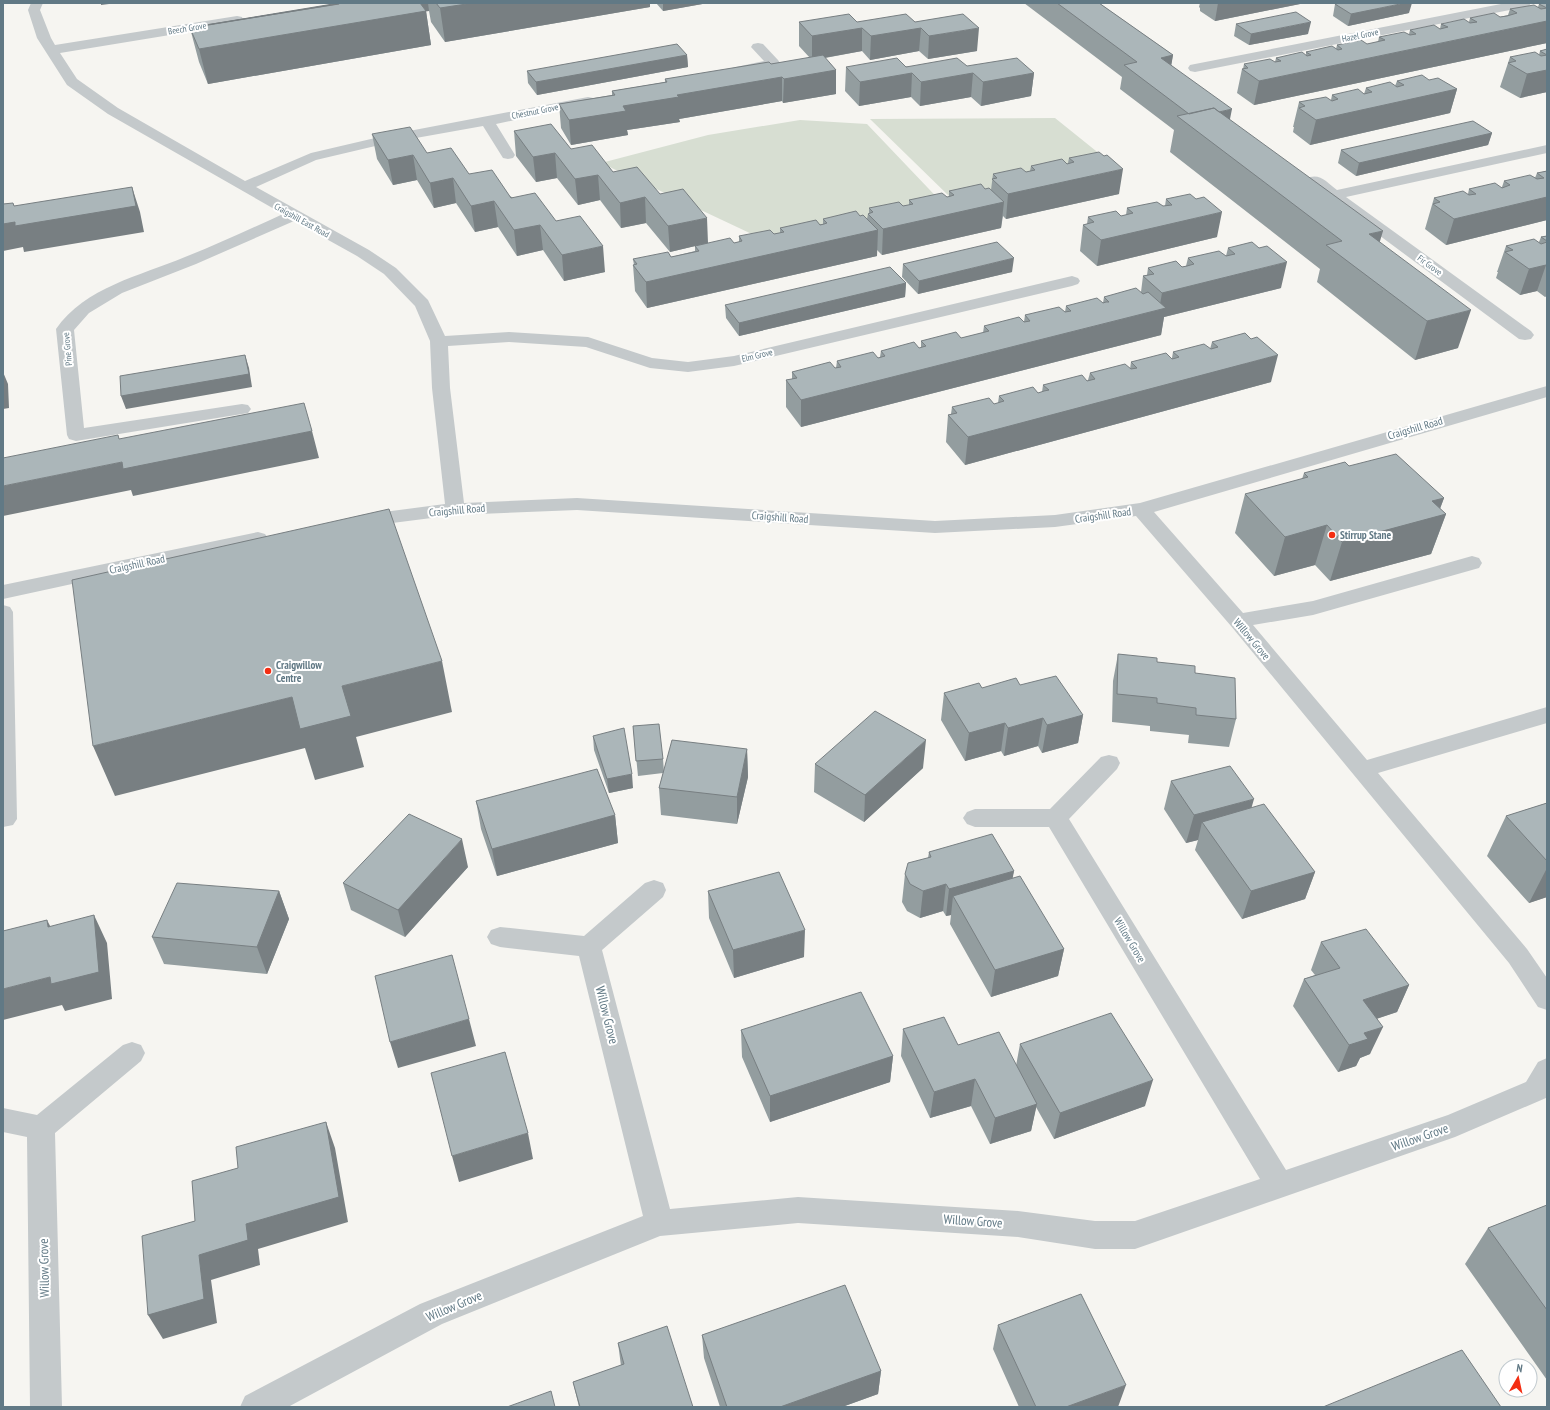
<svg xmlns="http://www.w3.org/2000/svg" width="1550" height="1410" font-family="'PT Sans Narrow',sans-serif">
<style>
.green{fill:#d7ded2}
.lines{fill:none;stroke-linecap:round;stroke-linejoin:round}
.minor{fill:#c4c9cb;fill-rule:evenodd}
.wall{fill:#939d9f}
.shaded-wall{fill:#787f82}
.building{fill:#abb6b9;stroke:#787f82}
.poi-dot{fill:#f42e13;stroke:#fff;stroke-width:1.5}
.labels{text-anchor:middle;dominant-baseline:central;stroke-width:4;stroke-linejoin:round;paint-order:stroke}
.far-street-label{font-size:9px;fill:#617985;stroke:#fff}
.street-label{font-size:11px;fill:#617985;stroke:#fff}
.poi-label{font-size:11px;font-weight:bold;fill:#617985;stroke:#fff;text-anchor:start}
.near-street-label{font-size:13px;fill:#617985;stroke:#fff}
</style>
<rect width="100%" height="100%" fill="#f6f5f1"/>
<path class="green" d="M1055,118L1111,163L951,198L870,119Z
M800,120L867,124L948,209L775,245L601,163L708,135Z"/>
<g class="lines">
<path class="minor" d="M31,3H43L40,10L51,38L55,45L237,16L242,17L243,20L242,23L237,24L60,53L77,79L118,108L245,181L311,153L388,135L588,97L593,98L595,101L593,104L496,124L515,155L513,158L508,159L503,158L483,126L388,143L316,160L256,187L369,250L396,268L428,300L445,336L509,332L588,337L652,358L688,362L734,356L1072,276L1078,278L1080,281L1078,284L1072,286L734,366L688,372L650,368L586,347L509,342L448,346L450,388L464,503L577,498L935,521L1055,515L1140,503L1547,386V397L1154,512L1243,613L1313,601L1472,556L1479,558L1482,563L1479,568L1313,615L1253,625L1367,760L1547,707V723L1378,773L1527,949L1547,978V1010L1538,1007L1509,963L1231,626L1136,516L1055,527L935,533L577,510L455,515L361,527L354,525L351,521L354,517L361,515L445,504L432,388L430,341L415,306L384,274L357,256L294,221L196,264L122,293L89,313L74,330L84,428L242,404L248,405L251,409L248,413L76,441L69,439L67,435L56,329C85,287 140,276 185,257C218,244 250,229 283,214L108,114L67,85L37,38L28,10Z
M1506,3H1531L1529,6L1525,7L1195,72L1190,71L1188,68L1190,65L1195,64Z
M758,43L763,44L778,60L780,63L778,66L741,74L736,73L734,70L736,67L764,61L751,47L753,44Z
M1547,145V153L1346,197L1531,331L1534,335L1531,339L1525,340L1519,339L1329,198L1307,180L1310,177C1321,174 1328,183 1337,190Z
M258,532L265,534L268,538L265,542L3,599V585Z
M3,605L10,607L13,612L17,819L13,825L3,827Z
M1109,755L1117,757L1120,763L1117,769L1069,819L1286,1170L1448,1115L1526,1082L1538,1062L1547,1058V1096L1546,1098L1455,1137L1135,1249H1095L1018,1237L798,1223L660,1236L442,1324L288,1407H240L245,1396L420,1304L643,1216L579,956L500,947L491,944L487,937L491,930L500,927L584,936L645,883L654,880L663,883L666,890L663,897L602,950L670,1209L798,1197L1018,1211L1095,1221H1135L1260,1179L1049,827H975L967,824L963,818L967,812L975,809H1050L1101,757Z
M132,1042L141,1045L145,1053L141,1061L55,1133L62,1407H30L27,1137L3,1132V1108L37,1115L123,1045Z"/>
</g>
<path class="wall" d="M343,3H650V7L445,42L431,22L429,11H426L431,45L208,84L199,62L190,28Z
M656,3H708L663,11Z
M1024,3H1099L1173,55L1171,65L1230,120L1379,242L1458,348L1415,360L1317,282L1320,269L1170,152L1174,130L1120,89L1122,77Z
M1200,3H1305L1215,21L1200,11V8L1199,7Z
M1547,3V43L1254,105L1237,93L1242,69H1243L1244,64L1275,62L1276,58L1306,55V52L1336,49L1337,45L1367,44L1378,42L1379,37L1409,34L1410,30L1440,29L1441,24L1469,22L1470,18L1500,17L1508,15L1510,9L1538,7L1539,4Z
M1335,4L1409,13L1348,26L1333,16Z
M799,22H915L977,51L928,59L919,51L870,60L862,51L825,58L836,70V94L783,103L782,101L679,119L680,122L627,130L628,135L571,145L561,128L559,104L612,95V91L665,82V79L771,64L810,58L799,46Z
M1236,24L1308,34L1249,45L1234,36Z
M1547,49V92L1520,98L1500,87L1510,57L1539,55L1540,51Z
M687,55L688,67L537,95L528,83L527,71Z
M967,66L1034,73L1031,96L981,106L971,97L920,106L911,97L859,106L845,91L846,67Z
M1429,80L1457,89L1450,113L1310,145L1293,132L1294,127H1293L1299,102L1331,100L1332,95L1364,94L1366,88L1395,86L1397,81Z
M514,131L571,149L613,172L660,194L708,243H734L739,242V236L774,234L780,233V228L823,224V219L860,216L867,219L868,214L869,213V208L903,206L909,205V200L949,197V191L985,189L991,190L993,174L1026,172L1030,171L1031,166L1067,164L1068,163L1069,158L1119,194L1006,219L1003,216L1001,228L882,255L877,250V256L647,308L635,291L633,265H634L633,259L671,257L695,251V246L670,252L646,223L621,228L600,200L578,205L557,178L536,182L516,156Z
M1492,133L1488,145L1356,176L1338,163L1341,150Z
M372,134L427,153L469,174L556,221L605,272L564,281L543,250L517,256L498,227L475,232L456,203L434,208L417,180L393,185L377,159Z
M1547,171V220L1446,245L1425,229L1434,198L1468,194L1469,189L1502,187L1504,181L1535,178L1537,173Z
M1166,199L1217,237L1097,266L1080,251L1083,225L1087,224L1088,217L1121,216L1126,215L1127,208L1165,206Z
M1547,236V296L1545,297L1537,291L1520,295L1496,278L1498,272H1497L1506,246L1539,242L1541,237Z
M1228,248L1281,288L1164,317L1161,335L801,427L786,407V380L792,379V372L835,368H836L837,361L878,358L880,357L881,351L919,348H921V341L961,338L983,333L984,326L1024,322L1025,315L1065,312L1066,306L1103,303L1104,297L1141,292L1143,276L1147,275L1148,268L1182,267L1186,266L1188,258L1226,256Z
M903,264L1012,272L918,294L902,277Z
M906,283L905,297L739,336L726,318L725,305Z
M1212,342L1271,382L965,465L946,442L948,415L951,414L952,407L994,404L998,403L999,396L1038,393L1042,392L1043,385L1087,381L1088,380L1090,373L1130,369L1131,362L1172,358L1173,352L1210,349Z
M1349,466L1444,498L1440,509L1446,514L1431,554L1330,581L1315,565L1274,576L1235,533L1245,494L1302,479L1304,473Z
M1118,654L1157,662L1195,673L1236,719L1229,747L1188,743L1189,735L1150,731V726L1112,722L1113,681Z
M1020,685L1083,715L1078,743L1042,753L1038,746L1004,756L1001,751L965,761L941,720L944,693L982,688Z
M633,726L663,759L664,772L747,749L748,777L737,824L661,815L659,788L663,773L638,776Z
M593,736L633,788L609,793L594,750Z
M815,764L923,768L864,822L814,792Z
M1171,781L1251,808L1315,872L1305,899L1242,919L1195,850L1198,840L1186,843L1164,809Z
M476,801L615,815L618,843L497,876L481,829Z
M1547,803V897L1529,903L1487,856L1506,816Z
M929,852L1014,871L1012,878L1064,949L1058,976L991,997L950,924L951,915L946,916L943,911L920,918L907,911L902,902L905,874L928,858Z
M468,867L405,937L351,910L343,883Z
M279,891L289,919L267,974L164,964L152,937Z
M708,891L804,957L734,978L709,918Z
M1321,942L1409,985L1397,1012L1376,1019L1370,1054L1360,1058L1356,1066L1338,1072L1293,1006L1304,979L1315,975L1311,970Z
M903,1029L958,1045L1016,1066L1020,1044L1145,1106L1054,1139L1036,1107L1031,1131L990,1144L971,1106L930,1118L901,1056Z
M741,1030L893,1056L890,1082L770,1122L742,1057Z
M1547,1205V1380L1465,1264L1488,1228Z
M998,1325L1118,1407H1019L993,1349Z
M702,1335L881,1371L878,1394L842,1407H720L704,1358Z
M618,1343L693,1407H579L573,1382L621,1366Z"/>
<path class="shaded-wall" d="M101,3H117L101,5Z
M402,3H428L429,11L379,19Z
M436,3H650V7L445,42L440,8Z
M663,3H708L663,11Z
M1218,3H1305L1215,21Z
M1405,3H1412L1409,13L1348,26L1351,14Z
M426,11L431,45L208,84L199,49Z
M1547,21V43L1254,105L1259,81Z
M1311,22L1308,34L1249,45L1251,34Z
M862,28V51L812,60V36Z
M921,28L919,51L870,60L871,36Z
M979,28L977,51L928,59L929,36Z
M687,55L688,67L537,95L536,82Z
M1173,55L1169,79L1161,58Z
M836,70V94L783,103L784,79Z
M1547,70V92L1520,98L1527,74Z
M912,73L911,97L859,106L860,82Z
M973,73L971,97L920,106L921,82Z
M1034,73L1031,96L981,106L983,82Z
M782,77V101L679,119L680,122L627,130L628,135L571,145L569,120L623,106L677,95Z
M1457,89L1450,113L1310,145L1316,120Z
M1232,109L1227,134L1194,118Z
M1492,133L1488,145L1356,176L1359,163Z
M555,153L557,178L536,182L533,157Z
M413,155L417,180L393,185L388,160Z
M1123,169L1119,194L1006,219L1008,194Z
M598,175L600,200L578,205L575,179Z
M453,178L456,203L434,208L430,183Z
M132,187L140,212L144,232L24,252L23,247L3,251V224L14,206L13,203L21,225Z
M645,197L646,223L621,228L620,203Z
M1547,197V220L1446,245L1454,219Z
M494,201L498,227L475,232L471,206Z
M1004,202L1001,228L882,255L883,229Z
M1222,212L1217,237L1097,266L1101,240Z
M707,218L708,243L670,252L668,226Z
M540,225L543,250L517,256L514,230Z
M878,230L877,256L647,308L646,282Z
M1383,231L1372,268L1369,234Z
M603,246L605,272L564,281L562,255Z
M1014,258L1012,272L918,294L919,281Z
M1287,262L1281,288L1164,317L1161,335L801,427V400L1159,310L1162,293Z
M1546,265L1537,291L1520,295L1529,269Z
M906,283L905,297L739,336V323Z
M1471,310L1458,348L1415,360L1427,321Z
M245,355L249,368L252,387L126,409L121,396Z
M1278,355L1271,382L965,465L968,437Z
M3,372L8,384L9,408L3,409Z
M312,431L319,458L133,496L131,490L3,516V486L122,462Z
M1444,498L1437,516L1446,514L1431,554L1330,581L1342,542L1432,501Z
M1327,525L1315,565L1274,576L1285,537Z
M442,661L452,712L356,737L364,767L315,780L305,748L115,796L93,746L292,697L342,686Z
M1083,715L1078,743L1042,753L1047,725Z
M1043,718L1038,746L1004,756L1008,728Z
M1005,723L1001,751L965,761L969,733Z
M926,740L923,768L864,822L865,795Z
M747,749L748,777L737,824V797Z
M632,774L633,788L609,793L607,779Z
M1254,799L1246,827L1202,822L1198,840L1186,843L1194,815Z
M615,815L618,843L497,876L492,849Z
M462,839L468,867L405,937L398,910Z
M1547,868V897L1529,903Z
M1014,871L1009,898L953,896L951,915L946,916L949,889Z
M1315,872L1305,899L1242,919L1251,891Z
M946,884L943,911L920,918L923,891Z
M279,891L289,919L267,974L257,947Z
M94,915L107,943L112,999L65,1011L62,1005L3,1020V989L50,977Z
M47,920L61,947L48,927Z
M805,930L804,957L734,978L733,950Z
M1064,949L1058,976L991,997L995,970Z
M1409,985L1397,1012L1352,1027L1363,1000Z
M469,1019L476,1046L398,1068L390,1042Z
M1383,1027L1370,1054L1360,1058L1356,1066L1338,1072L1349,1045L1364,1033Z
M893,1056L890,1082L770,1122V1096Z
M975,1079L971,1106L930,1118L934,1092Z
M1153,1080L1145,1106L1054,1139L1060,1113Z
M1037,1104L1031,1131L990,1144L995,1118Z
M326,1122L335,1148L348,1222L258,1249L260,1265L211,1280L217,1323L163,1339L148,1315L199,1255L246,1224Z
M528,1133L533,1159L459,1182L452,1156Z
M881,1371L878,1394L842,1407H780Z
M1126,1385L1118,1407H1066Z"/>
<path class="building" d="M339,3V4L206,25Z
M343,3H420L426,11L199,49L190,28Z
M436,3H473L440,8Z
M1057,3H1099L1173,55L1161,58L1232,109L1219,112L1214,108L1189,114L1124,65L1137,62Z
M1341,3H1405L1351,14L1335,4Z
M1541,3H1547V21L1259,81L1242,69L1248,68L1244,64L1270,59L1275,62L1281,61L1276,58L1302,52L1307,56L1311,55L1306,52L1332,46L1338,50L1342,49L1337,45L1361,40L1367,44L1385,40L1379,37L1404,32L1410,35L1416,34L1410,30L1434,25L1440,29L1448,27L1441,24L1464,19L1470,23L1477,22L1470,18L1494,13L1500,17L1507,16L1517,13L1510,9L1534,5L1541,9L1547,8L1539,4Z
M1296,12L1311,22L1251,34L1236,24Z
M849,14L857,22L906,14L915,22L963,14L979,28L929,36L921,28L871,36L862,28L812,36L799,22Z
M677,44L687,55L536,82L527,71Z
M1547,49V55L1540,51Z
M1535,52L1541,56L1547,55V70L1527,74L1508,63L1516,61L1510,57Z
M823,55L836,70L784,79L782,77L677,95L679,97L623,106L626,111L569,120L559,104L615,95L612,91L667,82L665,79L769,62L771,64Z
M897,58L906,67L957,58L967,66L1017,58L1034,73L983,82L973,73L921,82L912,73L860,82L846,67Z
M1422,75L1429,80L1438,78L1457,89L1316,120L1299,108L1305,106L1299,102L1326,97L1332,101L1338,99L1332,95L1358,89L1364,94L1372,92L1366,88L1390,82L1397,87L1404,85L1397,81Z
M1214,108L1383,231L1369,234L1471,310L1427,321L1326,245L1342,241L1177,116Z
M1473,121L1492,133L1359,163L1341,150Z
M551,124L571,149L592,145L613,172L637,167L660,194L683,189L707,218L668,226L645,197L620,203L598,175L575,179L555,153L533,157L514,131Z
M410,127L427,153L451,148L469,174L492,170L511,198L535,193L556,221L580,216L603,246L562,255L540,225L514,230L494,201L471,206L453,178L430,183L413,155L388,160L372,134Z
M1099,152L1104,156L1107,155L1123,169L1008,194L992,179L997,178L993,174L1021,168L1026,172L1035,170L1031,166L1062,159L1067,164L1074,162L1069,158Z
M1547,171V197L1454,219L1433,204L1440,202L1434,198L1463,191L1469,195L1476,194L1469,189L1495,183L1502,188L1510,185L1504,181L1530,175L1537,179L1544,178L1537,173Z
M981,184L985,189L989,188L1004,202L883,229L868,214L873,212L869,208L899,202L903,206L913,204L909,200L942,193L947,197L951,196L954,195L949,191Z
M132,187L136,206L15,226V222L3,224V204L13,203L14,206Z
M1190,194L1196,199L1204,197L1222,212L1101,240L1083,225L1094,222L1088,217L1116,211L1121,216L1133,213L1127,208L1157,202L1163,206L1172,205L1166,199Z
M856,211L860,216L863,215L878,230L646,282L633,265L637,264L633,259L668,252L671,257L699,251L695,246L730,238L734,243L742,241L739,236L770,230L774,234L784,232L780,228L816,220L820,225L824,224L827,223L823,219Z
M1547,236V241L1541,237Z
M1534,239L1541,244L1547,242V265H1546L1529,269L1505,252L1513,250L1506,246Z
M997,242L1014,258L919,281L903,264Z
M1252,242L1259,248L1267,246L1287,262L1162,293L1143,276L1154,274L1148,268L1176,261L1182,267L1187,266L1194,264L1188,258L1219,251L1226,256L1235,254L1228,248Z
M890,267L906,283L739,323L725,305Z
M1136,288L1143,294L1148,292L1166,308L801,400L786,380L797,378L792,372L830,362L835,368L841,367L837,361L873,352L878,358L885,356L881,351L914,342L919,348L926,346L921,341L956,332L961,338L989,331L984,326L1019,317L1024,322L1030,321L1025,315L1059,307L1065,312L1071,311L1066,306L1097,298L1103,303L1106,302H1109L1104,297Z
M1245,333L1251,339L1257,337L1278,355L968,437L948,415L957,413L952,407L989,398L994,404L1004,401L999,396L1033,387L1038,393L1044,391L1049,390L1043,385L1082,375L1087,381L1095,379L1090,373L1125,364L1131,369L1137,368L1131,362L1166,353L1172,359L1176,358L1179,357L1173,352L1204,344L1211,349L1218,347L1212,342Z
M245,355L249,374L121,396L120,376Z
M3,380L4,395H3Z
M304,403L312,431L123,469L122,462L3,486V458L118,435L119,439Z
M1396,454L1444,498L1432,501L1446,514L1342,542L1327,525L1285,537L1245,494L1308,477L1304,473L1345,462L1349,466Z
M389,509L442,661L342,686L351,716L300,729L292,697L93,746L72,580Z
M1118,654L1157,658V662L1195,666V673L1235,678L1236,719L1196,715V708L1157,703V698L1117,694Z
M1056,676L1083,715L1047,725L1043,718L1008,728L1005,723L969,733L944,693L979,683L982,688L1016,678L1020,685Z
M875,711L926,740L865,795L815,764Z
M659,724L663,759L636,761L633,726Z
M624,728L632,774L607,779L593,736Z
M672,740L747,749L737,797L659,788Z
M1230,766L1254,799L1194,815L1171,781Z
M597,769L615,815L492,849L476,801Z
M1547,803V861L1506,816Z
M1264,804L1315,872L1251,891L1202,822Z
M409,814L462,839L398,910L343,883Z
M992,834L1014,871L949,889L946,884L923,891L910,884L905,874L908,863L931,857L929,852Z
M779,872L805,930L733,950L708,891Z
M1020,876L1064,949L995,970L953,896Z
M177,883L279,891L257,947L152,937Z
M94,915L99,972L51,984L50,977L3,989V931L47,920L48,927Z
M1366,929L1409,985L1363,1000L1383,1027L1364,1033L1368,1039L1349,1045L1304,979L1340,968L1321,942Z
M452,955L469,1019L390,1042L375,976Z
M861,992L893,1056L770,1096L741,1030Z
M1111,1013L1153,1080L1060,1113L1020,1044Z
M944,1017L958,1045L999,1032L1037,1104L995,1118L975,1079L934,1092L903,1029Z
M505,1052L528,1133L452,1156L431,1073Z
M326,1122L339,1197L246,1224L248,1240L199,1255L204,1299L148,1315L142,1236L195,1221L192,1181L238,1168L236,1147Z
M1547,1205V1310L1488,1228Z
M845,1285L881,1371L780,1407H727L702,1335Z
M1081,1294L1126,1385L1066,1407H1036L998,1325Z
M667,1326L693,1407H580L573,1382L624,1364L618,1343Z
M1462,1350L1501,1407H1323Z
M551,1391L555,1407H507Z"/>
<g class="poi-dot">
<circle cx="1332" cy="535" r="4"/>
<circle cx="268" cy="671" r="4"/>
</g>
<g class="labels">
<g class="far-street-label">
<text transform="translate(187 28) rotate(-9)">Beech Grove</text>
<text transform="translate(1360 35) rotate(-11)">Hazel Grove</text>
<text transform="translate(535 111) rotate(-11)">Chestnut Grove</text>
<text transform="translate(302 220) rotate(29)">Craigshill East Road</text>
<text transform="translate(1430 265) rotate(36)">Fir Grove</text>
<text transform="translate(67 349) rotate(-95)">Pine Grove</text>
<text transform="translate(757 355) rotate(-13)">Elm Grove</text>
</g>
<g class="street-label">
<text transform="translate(1415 428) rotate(-16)">Craigshill Road</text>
<text transform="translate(457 510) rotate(-5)">Craigshill Road</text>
<text transform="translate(1103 515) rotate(-8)">Craigshill Road</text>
<text transform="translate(780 517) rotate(4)">Craigshill Road</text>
<text transform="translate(137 564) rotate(-12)">Craigshill Road</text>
<text transform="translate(1252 639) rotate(50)">Willow Grove</text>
<text transform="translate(1130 940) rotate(59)">Willow Grove</text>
</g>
<g class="poi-label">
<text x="1340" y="535">Stirrup Stane</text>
<text x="276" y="665">Craigwillow<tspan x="276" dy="13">Centre</tspan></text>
</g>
<g class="near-street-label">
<text transform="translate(607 1015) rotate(76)">Willow Grove</text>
<text transform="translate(1420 1137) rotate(-19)">Willow Grove</text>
<text transform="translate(973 1221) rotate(4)">Willow Grove</text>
<text transform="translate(44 1268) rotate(-91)">Willow Grove</text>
<text transform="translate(454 1306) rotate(-23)">Willow Grove</text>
</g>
</g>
<rect width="1550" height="1410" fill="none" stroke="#617985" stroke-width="8"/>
<g transform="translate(1518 1378) rotate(9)"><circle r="19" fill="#ffffff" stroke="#c0c9ce"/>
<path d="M0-3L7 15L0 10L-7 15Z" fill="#f42e13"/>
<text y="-6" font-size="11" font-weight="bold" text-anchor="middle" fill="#617985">N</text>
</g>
</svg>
